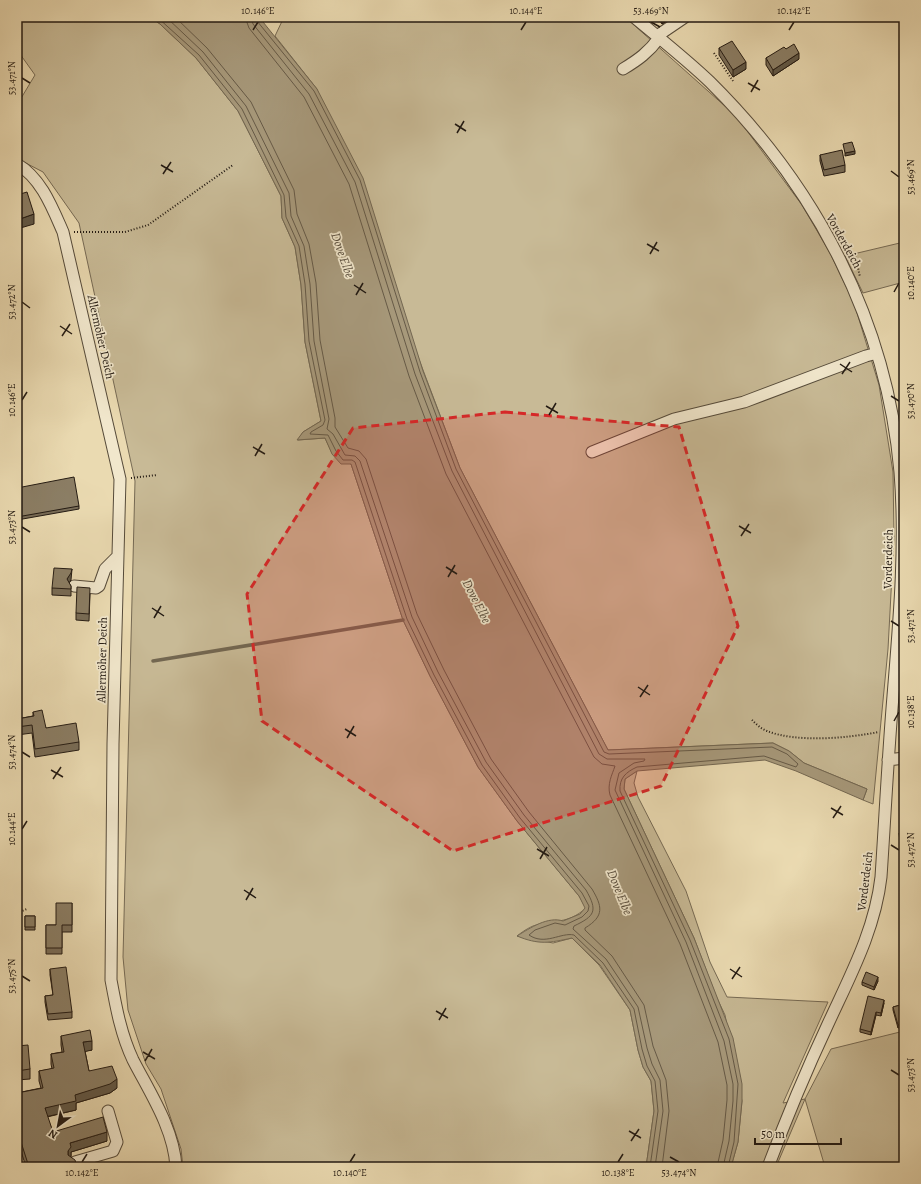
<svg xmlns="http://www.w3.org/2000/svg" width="921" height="1184" font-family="Alegreya,serif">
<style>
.green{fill:#c8ba96;stroke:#766a54}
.water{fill:#a7997b;stroke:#736751}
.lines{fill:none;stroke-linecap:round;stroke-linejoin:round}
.shore{stroke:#665a47;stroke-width:1}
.stream{stroke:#736751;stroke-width:3.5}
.minor-casing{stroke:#564b3a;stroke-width:13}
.path{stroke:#241b13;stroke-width:2;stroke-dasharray:1 2;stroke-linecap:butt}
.minor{stroke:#f1e7cc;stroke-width:11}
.wall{fill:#786c57;stroke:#241b13}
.shaded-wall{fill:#615847;stroke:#241b13}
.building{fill:#8b7e65;stroke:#241b13}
.marked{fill:#d62828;fill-opacity:0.2;stroke:#d62828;stroke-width:3;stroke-dasharray:8 5;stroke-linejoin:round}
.ticks{fill:none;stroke:#241b13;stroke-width:1.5}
.labels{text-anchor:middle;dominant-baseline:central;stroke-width:3.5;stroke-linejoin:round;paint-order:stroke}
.street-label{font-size:12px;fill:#241b13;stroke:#f1e7cc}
.water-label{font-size:13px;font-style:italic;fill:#584d3d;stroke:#f1e7cc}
.neatline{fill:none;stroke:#241b13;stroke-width:1.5}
.ticks-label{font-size:10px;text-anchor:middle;fill:#241b13}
</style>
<rect width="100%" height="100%" fill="#eadab1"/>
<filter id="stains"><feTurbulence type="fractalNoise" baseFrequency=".005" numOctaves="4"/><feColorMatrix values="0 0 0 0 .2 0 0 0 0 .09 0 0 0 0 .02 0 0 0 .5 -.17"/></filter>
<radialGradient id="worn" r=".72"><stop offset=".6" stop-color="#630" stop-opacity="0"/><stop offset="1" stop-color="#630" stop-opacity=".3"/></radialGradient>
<path class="green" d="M17,17H150L160,24L196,58L238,111L281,196L282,218L295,247L301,285L305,342L321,421L303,432L298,440L325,438L332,453L351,464L403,620L430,676L478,767L517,821L579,896L586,908C567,925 554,919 533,926C528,928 522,932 517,936L553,943L572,938L599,965L630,1010L638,1050L643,1067L651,1081L654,1111L646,1167H183L181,1149L161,1089L146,1064L128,1010L123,957L135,481L79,223L43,172L18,159L17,156V105L35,75L20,54H17Z
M284,17H625L736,116L802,205L830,253L854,303L879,385L893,472L894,537L888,649L873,804L863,800L867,789L804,763L789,751L773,743L608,750L460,468L317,89L275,36Z
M904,242V282L863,293L845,256Z
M904,650V705L893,709L895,651Z
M637,771L634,783L638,797L686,891L710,962L727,997L828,1002L783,1103L805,1099L831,1049L904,1031V1167H825L805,1099L776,1167H731L738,1142L742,1101L725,1015L716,996L694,938L624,789L625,779Z"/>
<path class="water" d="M150,17H259L317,89L363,178L423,371L460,468L608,750L773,743L789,751L804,763L867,789L863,800L796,771L765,760L637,771L625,779L624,789L694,938L733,1038L742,1084V1101L738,1142L731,1167H646L654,1111L651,1081L643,1067L638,1050L630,1010L600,965L572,938C549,943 539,945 517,936C530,928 548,916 563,921L580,914L585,908L579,896L517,821L478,767L430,676L403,620L351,464H341L332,454L325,438L297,440L303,432L321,421L305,342L301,285L295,247L282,218L281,196L238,111L196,58L160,24Z"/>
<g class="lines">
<path class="shore" d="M157,17L199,55L242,109L284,195L286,217L299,246L305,284L309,341L325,420L323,425L311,432L310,434L328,435L336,451L343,460H352L355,462L407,619L434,675L482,765L520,818L582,893L589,906L588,911L582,917L565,925L555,923L535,930L529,935C545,946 561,932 574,935L603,963L634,1009L642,1049L647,1066L655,1081L658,1111L650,1167
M166,17L203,52L246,106L289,193L291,216L304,246L310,284L314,341L329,419L327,429L333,434L345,455L355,456L360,461L412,617L438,672L486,762L524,815L586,890C598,911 595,916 574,926L573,929L606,959L638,1007L647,1048L652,1064L660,1080L663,1111L655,1167
M175,17L207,48L251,102L294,190L297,214L309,244L316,283L320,340L335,418V427L348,448L359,451L366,459L417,614L444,670L491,759L529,812L592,889C602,906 605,916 585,928V930L612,956L644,1005L653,1046L666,1080L669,1111L662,1167
M245,17L249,28L304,97L349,184L409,376L446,474L594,757L602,764L615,766C612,775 607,784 610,795L680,944L718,1042L727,1085V1100L723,1140L717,1167
M251,17L253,24L309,94L355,182L415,374L452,471L599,754L607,759H645L644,761L634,763L619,773L615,790L686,942L724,1041L733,1084V1101L729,1141L723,1167
M256,17L257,21L314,91L360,180L420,372L456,469L604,752L609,754L772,747L787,754L798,764L796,767L764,756L637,767C626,772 619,778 620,791L690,940L729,1039L738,1084L734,1142L728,1167"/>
<path class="stream" d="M153,661L403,620"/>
<g class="minor-casing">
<path id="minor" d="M634,17C659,38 686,59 710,82C817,188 887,322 900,472C906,546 899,622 893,696C888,756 885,817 881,877C875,930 850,976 828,1024C806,1071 786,1119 768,1167
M657,36L685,17
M623,69C638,60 649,52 659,38
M17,164C41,178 52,207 63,232L120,479L113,744L111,980C116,1007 121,1035 133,1060C150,1093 174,1129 176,1167
M592,452L674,419L744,402L866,356L877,353
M74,586L96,588L99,586L105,569L118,556
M888,760L904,758
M75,1162L113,1151L117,1142L108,1111"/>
</g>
<path class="path" d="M714,53L733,81
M74,232H125L148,225L233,165
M855,254L860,277
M131,478L157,475
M752,720C756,724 761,729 767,731C797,743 848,738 879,732
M17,913L27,909"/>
<use href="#minor" class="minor"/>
</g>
<path class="wall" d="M657,17H673L662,24Z
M719,48L746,69L733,77L719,55Z
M786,49L799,59L773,76L766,65V58Z
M820,155L845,165V172L824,176L820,161Z
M904,321V334L903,331V322Z
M17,488L79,506V509L17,520Z
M71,580L69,583L71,586V596L52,595V588Z
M90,594L89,621L76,620V613Z
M33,712L46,728L79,742V750L35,757L32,733L17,735V719L33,716Z
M72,903V932H62V954H46V925H56Z
M25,916H35V930H25Z
M904,923V940H900V936Z
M50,969L72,1012V1018L48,1020L45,1002V996L53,995L50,975Z
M904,974V995L900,978V975Z
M878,981L874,990L862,985V982Z
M884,1003L881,1016L876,1015L871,1035L860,1032V1029Z
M904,1004V1026L898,1028L893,1010V1007Z
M61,1036L92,1050L85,1051L89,1071L117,1088L110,1093L76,1103V1110L47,1117L53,1132L107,1141L71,1152V1157L76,1167H26L20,1148L18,1149L17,1146V1093L41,1088L39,1081V1071L52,1069L51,1064V1054L62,1052L61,1045Z
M17,1046L30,1069V1079L17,1080Z"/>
<path class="shaded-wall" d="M663,17H673L662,24V18Z
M799,53V59L773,76V70Z
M746,62V69L733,77V70Z
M855,151V154L845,156V153Z
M34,214V224L17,229V220Z
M72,569L71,580L67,586V579Z
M904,841V844L900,845V842Z
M878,977V981L874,990V987Z
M884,1000V1003L881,1016V1013Z
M876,1012V1015L871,1035V1032Z
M904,1023V1026L898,1028V1025Z
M92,1041V1050L83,1052V1042Z
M117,1079V1088L110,1093L76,1103V1110L45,1117V1108L75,1095Z
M107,1132V1141L71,1152V1156L68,1160V1151L70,1143Z
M20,1139V1148L18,1149V1140Z
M76,1163V1167H61Z"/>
<path class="building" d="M732,41L746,62L733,70L719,48Z
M794,44L799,53L773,70L766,58L784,47L786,49Z
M852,142L855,151L845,153L843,144Z
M842,150L845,165L824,170L820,155Z
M27,192L34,214L17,220V195Z
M74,477L79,506L17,517V488Z
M54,568L72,569L71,573L67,579L71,586V589L52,588Z
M77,587L90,588L89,614L76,613Z
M42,710L46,728L76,723L79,742L35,749L32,725L17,727V719L34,716L33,712Z
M904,831V841L900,842L899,833Z
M56,903H72V925H62V948H46V925H56Z
M25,916H35V927H25Z
M902,922L904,923V937L900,936Z
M66,967L72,1012L48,1014L45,996L53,995L50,969Z
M866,972L878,977L874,987L862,982Z
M904,974V992L900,975Z
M868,996L884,1000L881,1013L876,1012L871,1032L860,1029Z
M904,1004V1023L898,1025L893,1007Z
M90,1030L92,1041L83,1042L89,1071L112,1066L117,1079L110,1084L75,1095L76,1101L45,1108L53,1132L103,1117L107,1132L70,1143L71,1147L68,1151V1155L75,1160L76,1163L61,1167H29L20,1139L18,1140L17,1137V1093L43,1088L39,1071L54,1068L51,1054L64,1052L61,1036Z
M28,1045L30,1069L17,1071V1046Z"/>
<path class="marked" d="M505,412L679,427L738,626L661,786L453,851L262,721L247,594L353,428Z"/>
<path class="ticks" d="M651,22L660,27M253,30L258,22M521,30L526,22M789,30L794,22M22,78L30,83M748,83L760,90M751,92L758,80M455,124L466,131M457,133L464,121M161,165L173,172M891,171L899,177M163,174L171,162M647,244L659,251M650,254L657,242M354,285L366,293M894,292L899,283M356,295L363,283M22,302L30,308M60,326L72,334M62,336L70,324M840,364L852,372M842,374L850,362M891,396L899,401M22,400L27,392M546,406L558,413M549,415L556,403M253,447L265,454M255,456L262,444M739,526L751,533M22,527L30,532M741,536L749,524M446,567L457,574M448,577L455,565M152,608L164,616M154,618L161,606M891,621L899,626M638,687L650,695M640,697L648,685M894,721L899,712M345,729L356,736M347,738L354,726M22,752L30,757M51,770L63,777M53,779L61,767M831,808L843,815M833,818L841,806M22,829L27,821M891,845L899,850M537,849L549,856M540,859L547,847M244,890L256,898M246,900L253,888M730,969L742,977M22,976L30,981M732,979L740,967M436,1011L448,1018M439,1020L446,1008M143,1052L155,1059M145,1061L152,1049M891,1070L899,1075M629,1131L641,1138M631,1141L639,1129M670,1157L679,1162M82,1162L87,1154M350,1162L355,1154M618,1162L623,1154"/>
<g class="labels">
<g class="street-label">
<text transform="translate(844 241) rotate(61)">Vorderdeich</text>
<text transform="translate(101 337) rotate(77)">Allermöher Deich</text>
<text transform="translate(888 559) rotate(-89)">Vorderdeich</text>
<text transform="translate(102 660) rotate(-89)">Allermöher Deich</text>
<text transform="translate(865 881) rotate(-83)">Vorderdeich</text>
</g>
<g class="water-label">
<text transform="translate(343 255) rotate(71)">Dove Elbe</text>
<text transform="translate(477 601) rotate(63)">Dove Elbe</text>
<text transform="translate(620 892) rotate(68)">Dove Elbe</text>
</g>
</g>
<rect width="921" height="1184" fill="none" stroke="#eadab1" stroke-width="44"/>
<g transform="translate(58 1126) rotate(212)" stroke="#f1e7cc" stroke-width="3" paint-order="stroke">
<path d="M0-3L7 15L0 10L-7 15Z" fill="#241b13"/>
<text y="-6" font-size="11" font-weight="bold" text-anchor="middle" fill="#241b13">N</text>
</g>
<path d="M755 1138v6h86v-6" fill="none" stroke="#241b13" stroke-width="2"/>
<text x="761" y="1138" font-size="12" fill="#241b13" stroke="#f1e7cc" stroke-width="3" paint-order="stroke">50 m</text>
<rect x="22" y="22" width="877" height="1140" class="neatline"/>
<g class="ticks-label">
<text x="258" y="14">10.146°E</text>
<text x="526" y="14">10.144°E</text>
<text x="651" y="14">53.469°N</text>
<text x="794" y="14">10.142°E</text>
<text transform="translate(11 78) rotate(-90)" y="4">53.471°N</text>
<text transform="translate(910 177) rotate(-90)" y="4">53.469°N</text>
<text transform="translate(910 283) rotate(-90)" y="4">10.140°E</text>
<text transform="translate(11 302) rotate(-90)" y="4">53.472°N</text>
<text transform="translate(11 400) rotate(-90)" y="4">10.146°E</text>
<text transform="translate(910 401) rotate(-90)" y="4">53.470°N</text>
<text transform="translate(11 527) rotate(-90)" y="4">53.473°N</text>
<text transform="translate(910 626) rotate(-90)" y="4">53.471°N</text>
<text transform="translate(910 712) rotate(-90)" y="4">10.138°E</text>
<text transform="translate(11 752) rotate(-90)" y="4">53.474°N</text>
<text transform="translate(11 829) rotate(-90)" y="4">10.144°E</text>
<text transform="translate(910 850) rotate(-90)" y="4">53.472°N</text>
<text transform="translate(11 976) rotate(-90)" y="4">53.475°N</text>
<text transform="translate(910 1075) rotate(-90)" y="4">53.473°N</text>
<text x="82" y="1176">10.142°E</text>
<text x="350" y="1176">10.140°E</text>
<text x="618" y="1176">10.138°E</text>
<text x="679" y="1176">53.474°N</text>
</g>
<rect width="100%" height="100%" filter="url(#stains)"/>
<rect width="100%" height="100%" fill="url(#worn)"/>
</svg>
